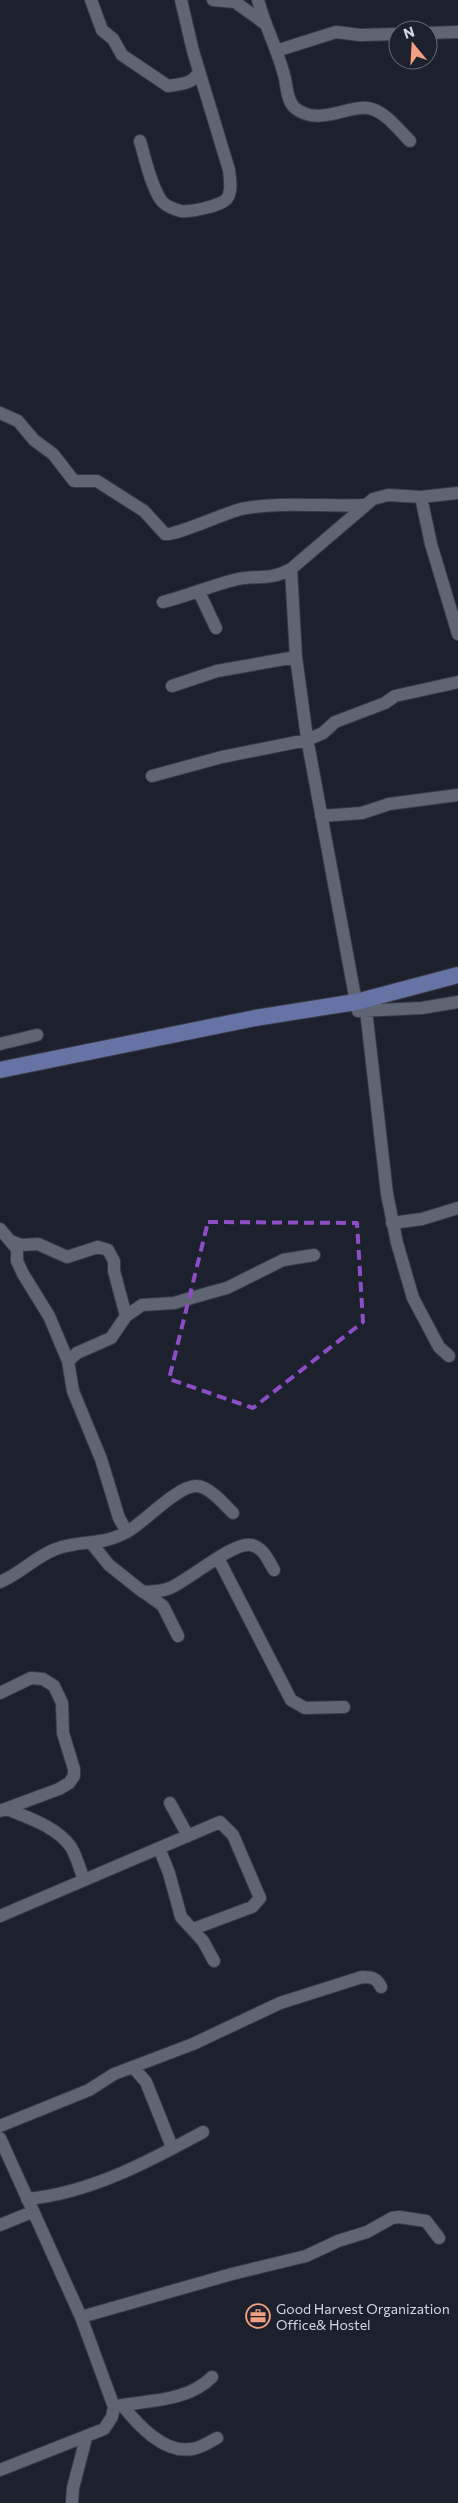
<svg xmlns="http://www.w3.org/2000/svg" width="458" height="2503" font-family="Commissioner,sans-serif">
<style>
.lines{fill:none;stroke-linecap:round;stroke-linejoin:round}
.minor-casing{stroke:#383b46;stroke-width:14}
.major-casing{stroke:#383b46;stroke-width:18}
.minor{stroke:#606574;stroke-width:12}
.major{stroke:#6673a5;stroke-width:16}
.marked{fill:none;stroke:#8d4ec5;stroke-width:4;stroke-dasharray:10 6;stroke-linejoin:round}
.labels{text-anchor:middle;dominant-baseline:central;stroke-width:4;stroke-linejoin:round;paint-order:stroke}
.poi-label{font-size:14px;fill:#d3d6de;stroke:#1d212e;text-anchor:start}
</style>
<rect width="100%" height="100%" fill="#1d212e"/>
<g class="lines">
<g class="minor-casing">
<path id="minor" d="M91,0L102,30L113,39L122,55L168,86C181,84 193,84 199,72
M213,0L235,2L264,23
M258,0C265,27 279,52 285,79C287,88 287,101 295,108C319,128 352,102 372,109C387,114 399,130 410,141
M428,33L458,32
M276,51L336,32L360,35L398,34
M140,141C145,158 151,186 161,200C164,205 175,210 181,211C190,212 224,206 228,197C232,189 230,179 229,170L193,51L181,0
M0,413L18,421L34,440L53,454L74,481H97L144,511L165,534C175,536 225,513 241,509C281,501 322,507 363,505
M421,497L431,544L458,634
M291,569L296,657L307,738L356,1002
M199,592L216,628
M163,602C187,596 210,586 234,580C257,574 267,582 291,569L373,499L388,495L421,497L458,493
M172,686L217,671L296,657
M152,776L222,757L307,740L323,733L335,722L385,703L395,696L458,682
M321,816L362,813L389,804L458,795
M366,1010L387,1194L397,1243L413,1298L439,1347L449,1356
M358,1011L422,1008L458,1002
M0,1044L37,1035
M392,1223L422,1219L458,1208
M0,1229L17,1249V1261L23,1274L49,1316L68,1361L73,1391L101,1459L119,1518L127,1532
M11,1241L21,1245L38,1244L67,1257L98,1247L108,1250L114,1261V1271L126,1316
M68,1361L77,1353L111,1338L126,1316L142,1305L174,1303L212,1292L227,1288L283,1260L314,1255
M92,1544L109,1565L143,1592C152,1591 161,1592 170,1588C189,1580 234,1541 251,1545C263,1547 268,1560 274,1570
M218,1558L291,1700L305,1708L344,1707
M0,1582C20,1574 36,1556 56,1549C82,1539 103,1547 130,1530C146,1520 178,1486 196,1486C209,1486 224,1504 233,1513
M144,1592L163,1606L178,1636
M0,1693L31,1678L43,1679L54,1686L62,1703L63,1733L74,1769V1776L69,1783L59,1789L0,1811
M170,1803L188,1836
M7,1809C29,1818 57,1827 71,1847C77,1857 80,1870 84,1880
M159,1848L169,1873L181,1917L203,1941L214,1961
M0,1916L220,1822L233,1835L260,1898L252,1907L193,1929
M133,2067L146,2082L172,2147
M0,2126L89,2090L114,2074L193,2044L280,2003L362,1977C372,1977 377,1978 381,1987
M0,2138L81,2317L114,2407L112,2417L104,2429L0,2470
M27,2199C90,2193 148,2162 203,2132
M0,2225L32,2212
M81,2317L232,2274L306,2256L338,2241L367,2232L392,2218L399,2217L426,2221L439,2238
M122,2405C138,2425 164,2454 192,2449C201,2448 209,2442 217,2438
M116,2406C149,2400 187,2402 212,2377
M72,2503L73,2488L86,2438"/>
</g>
<g class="major-casing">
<path id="major" d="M0,1070L255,1018L356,1002L458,975"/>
</g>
<use href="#minor" class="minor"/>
<use href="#major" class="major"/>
</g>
<path class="marked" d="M208,1222L357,1223L363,1322L253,1408L169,1379Z"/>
<defs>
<g id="office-ring" transform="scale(1.25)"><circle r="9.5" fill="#1d212e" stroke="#f2a081" stroke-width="1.5"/><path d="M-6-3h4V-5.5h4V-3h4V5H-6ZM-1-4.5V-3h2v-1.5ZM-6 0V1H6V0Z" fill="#f2a081"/></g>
</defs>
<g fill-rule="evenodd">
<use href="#office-ring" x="258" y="2316"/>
</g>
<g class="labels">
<g class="poi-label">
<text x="276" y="2308">Good Harvest Organization<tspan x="276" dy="16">Office&amp; Hostel</tspan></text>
</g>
</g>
<g transform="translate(413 45) rotate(342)"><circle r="24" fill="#1d212e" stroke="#666974"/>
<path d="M0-4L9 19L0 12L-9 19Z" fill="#f2a081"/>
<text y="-8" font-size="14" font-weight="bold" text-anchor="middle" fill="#d3d6de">N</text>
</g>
</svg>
